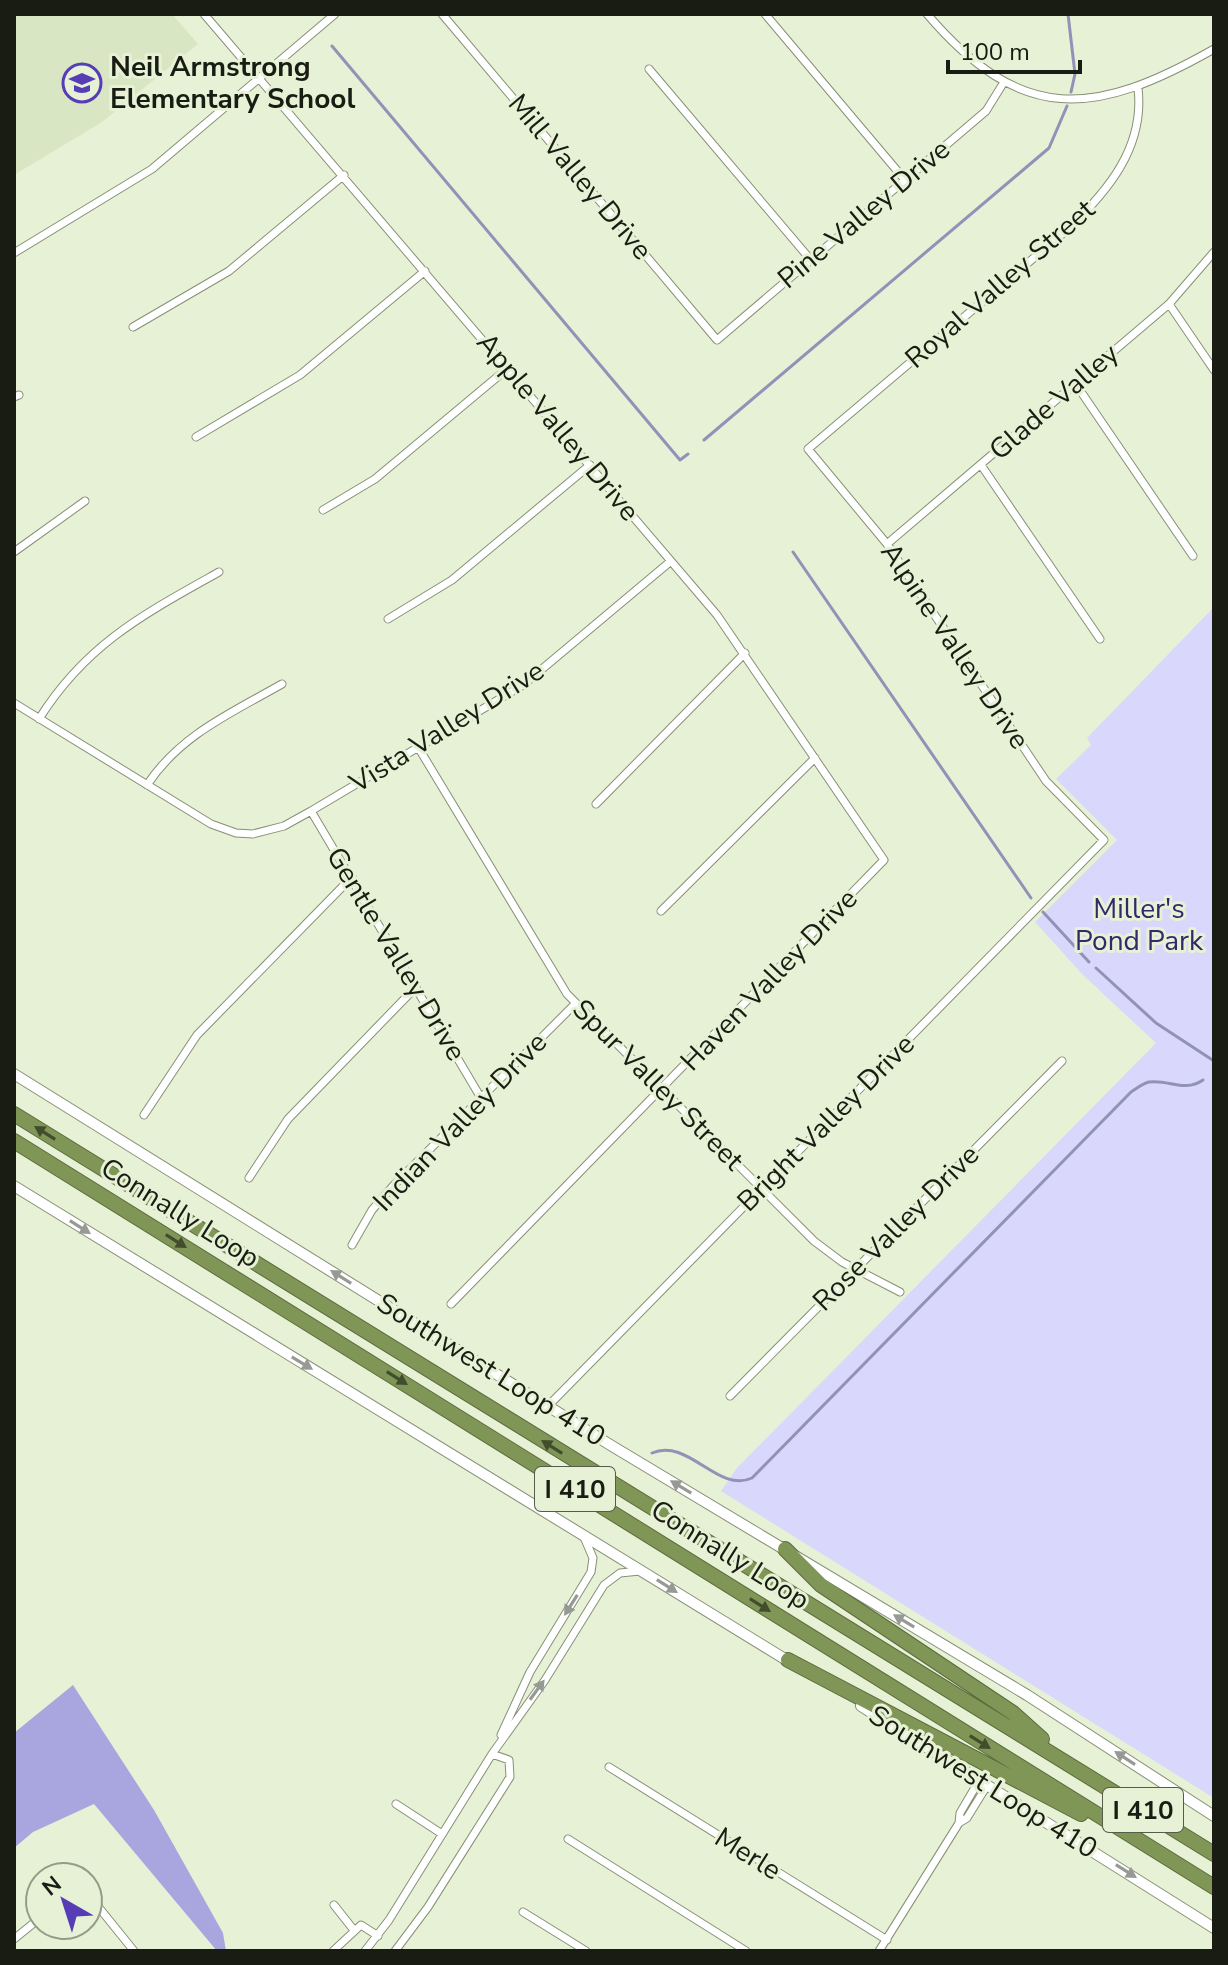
<svg xmlns="http://www.w3.org/2000/svg" width="1228" height="1965" font-family="'Nunito Sans',sans-serif">
<style>
.built{fill:#d9e6c3}
.green{fill:#d9d7fb}
.forest{fill:#a9a5df}
.lines{fill:none;stroke-linecap:round;stroke-linejoin:round}
.stream{stroke:#9291b7;stroke-width:3}
.street-casing{stroke:#879077;stroke-width:9}
.secondary-casing{stroke:#879077;stroke-width:12}
.highway-casing{stroke:#5c6b3f;stroke-width:16}
.street{stroke:#fff;stroke-width:7}
.secondary{stroke:#fff;stroke-width:10}
.highway{stroke:#809657;stroke-width:14}
.oneway{fill:#424d2e}
.oneway2{fill:#979994}
.labels{text-anchor:middle;dominant-baseline:central;stroke-width:6;stroke-linejoin:round;paint-order:stroke}
.shield{fill:#e7f1d5;stroke:#565c4c;stroke-width:2}
.shield-label{font-size:26px;font-weight:bold;fill:#181c12}
.poi-label{font-size:28px;font-weight:bold;fill:#181c12;stroke:#e7f1d5;text-anchor:start}
.street-label{font-size:28px;fill:#181c12;stroke:#e7f1d5}
.park-label{font-size:28px;fill:#34286b;stroke:#e7f1d5}
</style>
<rect width="100%" height="100%" fill="#e7f1d5"/>
<path class="built" d="M14,14H172L198,44L102,122L14,175Z"/>
<path class="green" d="M1214,607V1798L721,1491L737,1468L1156,1043L1083,975L1035,922L1117,840L1056,779L1091,745L1087,738Z"/>
<path class="forest" d="M73,1685L154,1810L223,1933L226,1951H217L94,1804L33,1832L14,1848V1733Z"/>
<g class="lines">
<path class="stream" d="M1068,14L1075,74L1071,92
M332,46L680,460L688,454
M704,440L1049,148L1067,106
M793,552L1031,898
M1043,912L1089,962
M1096,968L1156,1023L1214,1061
M652,1453C688,1437 718,1494 752,1478L1131,1092C1136,1089 1143,1083 1149,1082C1169,1079 1184,1093 1203,1080"/>
<g class="street-casing">
<path id="street" d="M204,14L717,615L884,860L451,1304
M442,14L717,340L986,111L1004,82
M765,14L905,180
M927,14C1022,125 1094,117 1214,49
M649,69L810,259
M14,253L152,169L335,14
M1169,304L1214,370
M133,327L229,271L344,175
M1075,383L1193,556
M14,397L19,395
M196,437L300,375L425,271
M981,465L1100,639
M323,510L375,479L508,368
M887,544L1169,304L1214,252
M14,552L85,501
M388,619L452,580L590,465
M14,703L211,824L236,833L253,834L284,826L311,811L523,685L671,561
M39,719C86,644 144,614 219,572
M418,747L567,994L814,1241L842,1262L900,1292
M147,785C180,735 231,713 282,684
M596,804L745,653
M311,811L481,1098
M661,911L815,758
M144,1115L197,1035L352,877
M249,1178L288,1119L416,987
M352,1245L372,1210L393,1186L575,1004
M730,1396L1062,1061
M548,1406L1104,840L1046,781L887,544L808,449L1068,229C1108,191 1145,147 1138,88
M501,1735L530,1672L591,1572L593,1558L584,1537
M609,1767L887,1940
M396,1804L442,1834
M959,1823L967,1818L988,1784
M568,1839L746,1951
M88,1894L134,1951
M334,1905L353,1929
M523,1912L586,1951
M14,1939L40,1918
M333,1951L361,1925L378,1936
M365,1951L389,1920L492,1754L545,1680L604,1585L620,1573L640,1571
M395,1951L428,1907L510,1777L509,1760L492,1754
M879,1951L959,1823L960,1813L980,1779"/>
</g>
<g class="secondary-casing">
<path id="secondary" d="M14,1074L612,1446L1027,1695L1214,1816
M14,1186L793,1664
M861,1706L1214,1928"/>
</g>
<g class="highway-casing">
<path id="highway" d="M14,1114L1214,1854
M14,1141L1214,1887
M785,1549L821,1585L1013,1713L1042,1739
M788,1660L1081,1814"/>
</g>
<use href="#street" class="street"/>
<use href="#secondary" class="secondary"/>
<use href="#highway" class="highway"/>
</g>
<defs><path id="oneway-solid" d="M-6-.8H1V-3.2L6.5 0L1 3.2V.8H-6Z" transform="scale(2)"/></defs>
<g class="oneway">
<use href="#oneway-solid" transform="translate(45 1133) rotate(-148)"/>
<use href="#oneway-solid" transform="translate(176 1241) rotate(32)"/>
<use href="#oneway-solid" transform="translate(397 1378) rotate(32)"/>
<use href="#oneway-solid" transform="translate(552 1447) rotate(-148)"/>
<use href="#oneway-solid" transform="translate(760 1605) rotate(32)"/>
<use href="#oneway-solid" transform="translate(980 1742) rotate(32)"/>
</g>
<g class="oneway2">
<use href="#oneway-solid" transform="translate(80 1227) rotate(32)"/>
<use href="#oneway-solid" transform="translate(341 1277) rotate(-148)"/>
<use href="#oneway-solid" transform="translate(302 1363) rotate(31)"/>
<use href="#oneway-solid" transform="translate(681 1487) rotate(-149)"/>
<use href="#oneway-solid" transform="translate(667 1586) rotate(32)"/>
<use href="#oneway-solid" transform="translate(571 1605) rotate(122)"/>
<use href="#oneway-solid" transform="translate(904 1621) rotate(-149)"/>
<use href="#oneway-solid" transform="translate(537 1690) rotate(-54)"/>
<use href="#oneway-solid" transform="translate(1125 1758) rotate(-147)"/>
<use href="#oneway-solid" transform="translate(1126 1871) rotate(32)"/>
</g>
<defs>
<g id="school-ring" transform="scale(2)"><circle r="9.5" fill="#e7f1d5" stroke="#573db5" stroke-width="1.5"/><path d="M0-5L7-2L0 1L-7-2ZM-4 1L0 2.5L4 1V4Q0 6-4 4Z" fill="#573db5"/></g>
</defs>
<g fill-rule="evenodd">
<use href="#school-ring" x="82" y="83"/>
</g>
<g class="labels">
<g class="shield">
<rect x="535" y="1467" width="80" height="44" rx="6"/>
<rect x="1103" y="1788" width="80" height="44" rx="6"/>
</g>
<g class="shield-label">
<text x="575" y="1489">I 410</text>
<text x="1143" y="1810">I 410</text>
</g>
<g class="poi-label">
<text x="110" y="67">Neil Armstrong<tspan x="110" dy="32">Elementary School</tspan></text>
</g>
<g class="street-label">
<text transform="translate(580 177) rotate(50)">Mill Valley Drive</text>
<text transform="translate(864 214) rotate(-40)">Pine Valley Drive</text>
<text transform="translate(1000 284) rotate(-41)">Royal Valley Street</text>
<text transform="translate(1054 402) rotate(-41)">Glade Valley</text>
<text transform="translate(558 427) rotate(50)">Apple Valley Drive</text>
<text transform="translate(955 646) rotate(56)">Alpine Valley Drive</text>
<text transform="translate(447 727) rotate(-32)">Vista Valley Drive</text>
<text transform="translate(396 954) rotate(59)">Gentle Valley Drive</text>
<text transform="translate(769 980) rotate(-46)">Haven Valley Drive</text>
<text transform="translate(658 1085) rotate(45)">Spur Valley Street</text>
<text transform="translate(460 1122) rotate(-46)">Indian Valley Drive</text>
<text transform="translate(826 1123) rotate(-45)">Bright Valley Drive</text>
<text transform="translate(180 1213) rotate(32)">Connally Loop</text>
<text transform="translate(896 1228) rotate(-45)">Rose Valley Drive</text>
<text transform="translate(491 1370) rotate(32)">Southwest Loop 410</text>
<text transform="translate(730 1555) rotate(32)">Connally Loop</text>
<text transform="translate(983 1782) rotate(32)">Southwest Loop 410</text>
<text transform="translate(748 1854) rotate(32)">Merle</text>
</g>
<g class="park-label">
<text x="1139" y="909">Miller's<tspan x="1139" dy="32">Pond Park</tspan></text>
</g>
</g>
<rect width="1228" height="1965" fill="none" stroke="#181c12" stroke-width="32"/>
<g transform="translate(64 1901) rotate(321)"><circle r="38" fill="#e7f1d5" stroke="#949c87" stroke-width="2"/>
<path d="M0-6L14 30L0 20L-14 30Z" fill="#573db5"/>
<text y="-12" font-size="22" font-weight="bold" text-anchor="middle" fill="#181c12">N</text>
</g>
<path d="M948 60v12h132v-12" fill="none" stroke="#181c12" stroke-width="4"/>
<text x="960" y="60" font-size="24" fill="#181c12" stroke="#e7f1d5" stroke-width="6" paint-order="stroke">100 m</text>
</svg>
